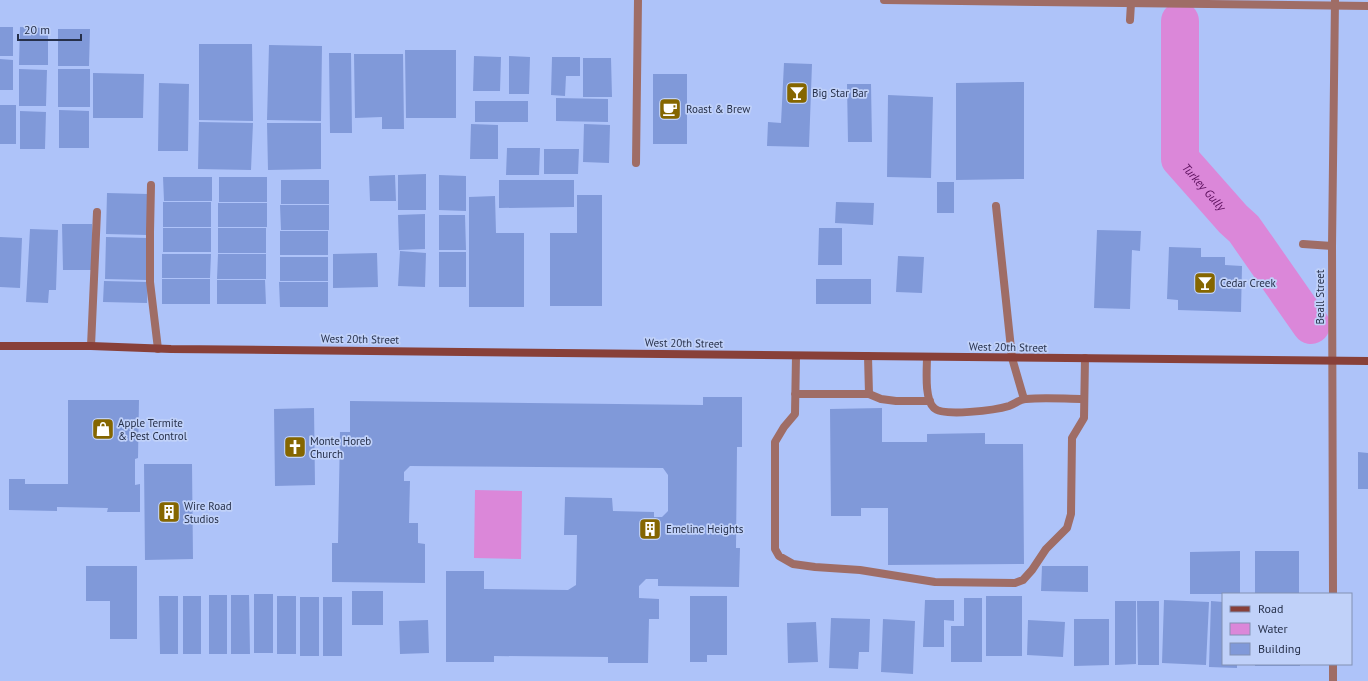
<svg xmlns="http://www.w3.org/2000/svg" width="1368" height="681" font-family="'PT Sans',sans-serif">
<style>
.water{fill:#db87d9}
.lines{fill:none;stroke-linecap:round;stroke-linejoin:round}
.river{stroke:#db87d9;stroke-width:38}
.building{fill:#8099d9}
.service{stroke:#9f6d66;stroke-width:8}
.minor{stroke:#9f6d66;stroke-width:8}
.tertiary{stroke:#9f6d66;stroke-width:8}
.secondary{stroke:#884039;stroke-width:8}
.labels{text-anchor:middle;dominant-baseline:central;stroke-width:3.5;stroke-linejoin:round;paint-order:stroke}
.poi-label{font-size:11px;fill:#26304a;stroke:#c0d1f9;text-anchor:start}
.street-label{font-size:11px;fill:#26304a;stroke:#c0d1f9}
.water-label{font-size:12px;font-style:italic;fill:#5c105d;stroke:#c0d1f9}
</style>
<rect width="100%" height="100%" fill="#aec3f9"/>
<path class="water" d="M475,490L522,491L521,559L474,558Z"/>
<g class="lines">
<path class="river" id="s1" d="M1180,21V159L1233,219L1244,229L1311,325"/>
</g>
<path class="building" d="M0,27H13V56H0Z
M20,27L48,28V65H19Z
M58,29H90L89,66H58Z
M199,44H252L253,121L199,120Z
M269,45L322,46L321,121L267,120Z
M405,50H456V118H406Z
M329,53H351L352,133H330Z
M354,54H403L404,129H382V117L355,118Z
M474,56L501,57L500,91H473Z
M509,56L530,57L529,94H509Z
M552,57H580V76H566L565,96L551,95Z
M583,58H611L612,97H583Z
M0,59L13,60V90H0Z
M784,63L812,64L809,147L767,146L768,122L781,123Z
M19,69L47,70L46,106H19Z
M58,69H90V107H58Z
M93,73L144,74L143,118H93Z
M653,74H687V144H653Z
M1024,82V179L956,180V83Z
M159,83L189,84L188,151H158Z
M847,84H871L872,142H848Z
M888,95L933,97L931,178L887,177Z
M556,98L608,99V122L556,121Z
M475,101H528V122H475Z
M0,105H16V144H0Z
M59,110L89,111V148H59Z
M20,111L46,112L45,149H20Z
M199,122L253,123L251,170L198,169Z
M267,123H321V169L268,170Z
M471,124L498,125V159H470Z
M584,124L610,125L609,163L583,162Z
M507,148H540L539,175H506Z
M544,149H579L578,174H544Z
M426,174V210H398V175Z
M395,175L396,201H370L369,176Z
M439,175L466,176V211L439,210Z
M163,177H212V201H164Z
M219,177H267V202H219Z
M281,180H329V204H281Z
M499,180H574V207L499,208Z
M937,182H954V213H937Z
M107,193L148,194L147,235L106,234Z
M577,195H602V306H550V233H577Z
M495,196L496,233H524V307H469V197Z
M163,202H211V227H163Z
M836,202L874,203L873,225L835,223Z
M218,203H267V227H218Z
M280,205H329V230H281Z
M425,214V249L399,250L398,215Z
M439,215H465L466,250H439Z
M62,224H92V270H63Z
M163,228H211V252H163Z
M218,228H266V253H218Z
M819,228H842V265H818Z
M30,229L58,230L56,290H49L48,303L26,302Z
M1097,230L1141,231L1140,251L1132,250L1130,309L1094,308Z
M280,231H328V255H280Z
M0,237L22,238L20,288L0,287Z
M106,237L148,238L147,280L105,279Z
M1169,247L1201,248V257H1225V265L1242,266L1241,312L1178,310V300L1167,299Z
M400,251L426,253L425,287L398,286Z
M439,252H466V287H439Z
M377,253L378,287L333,288V254Z
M162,254H211L210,278H162Z
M218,254H266V279H217Z
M898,256L924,257L922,293L896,292Z
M280,257H328V281H280Z
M162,279H210V304H162Z
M816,279H871V304H816Z
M217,280H265L266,304H217Z
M104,281L148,282L147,303L103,302Z
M279,282H328V307H280Z
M703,397H742V447H737L736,548H740L739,587L658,586V579H646L639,586V598L659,599V619H649L648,663H608V657L494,656V662H446V571H484V589L568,590L576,585L577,535H564L565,497L612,498L613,511L654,512V517H662L668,511V475L663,468L410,466L404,472V481H410L409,523H418V543L425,544V583L332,582V543H338L340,432H350V401L703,405Z
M68,400H139L138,458L135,459V485L140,484V512H107L108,508L57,507V511L9,510V479H25V484H68Z
M314,408L315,485L275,486L274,409Z
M882,408V442H927V434L985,433V444H1023L1024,564L888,565V508H861V516H831L830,409Z
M1358,452L1368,453V489H1358Z
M144,464H192L193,559L145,560Z
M1240,551V594H1190V552Z
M1255,551H1299V594H1255Z
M86,566H137V639H110V601H86Z
M1042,566H1088V592L1041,591Z
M352,591H383V625H352Z
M254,594H273V653H254Z
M209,595H227V654H209Z
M231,595H249L250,654H231Z
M159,596H178V654H160Z
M183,596H201V654H183Z
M277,596H296V654H277Z
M690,596H727V655H707V662H690Z
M986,596H1022V656H986Z
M300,597H319V656H300Z
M323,597H342V656H323Z
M964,598H982V662H951V626H964Z
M925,600H954V621L944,620V647H923Z
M1164,600L1209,602L1206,665L1162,663Z
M1115,601H1136V664L1115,665Z
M1137,601H1159V665H1138Z
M1211,601L1223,602V664H1237V668L1209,667Z
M831,618L870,619L869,652H859L858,669L829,668Z
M883,619L915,621L913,674L881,672Z
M1074,619H1109V665L1074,666Z
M428,620L429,653L400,654L399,621Z
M1028,620L1065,622L1063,657L1027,655Z
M816,622L818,662L788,663L787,623Z
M1255,664H1300V666H1255Z"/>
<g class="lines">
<path class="service" d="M1130,20L1131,3
M636,163L638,0
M151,185L150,232V282L158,349
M996,206L1012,358L1024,399
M1303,244L1332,246
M91,346L97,212
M796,356L795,414L784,427L775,442V549L779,556L793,564L815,567L860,570L935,582L1015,583L1023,580L1032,570L1046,549L1067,528L1071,514L1072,438L1084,418L1085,358
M868,356L869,394L881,399L896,401H930
M927,357C927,369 924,399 934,408C943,417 996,410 1009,406C1015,404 1020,399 1026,399C1045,397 1065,399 1084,399
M795,394H869"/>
<path class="minor" d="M1333,594L1332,246L1335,0
M1333,664V681"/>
<path class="tertiary" d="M884,0L1368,6"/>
<path class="secondary" d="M0,346H91L171,349L1368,361"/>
</g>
<defs>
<g id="bar-square" transform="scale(1.15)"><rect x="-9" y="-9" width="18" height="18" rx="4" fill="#856600" stroke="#c0d1f9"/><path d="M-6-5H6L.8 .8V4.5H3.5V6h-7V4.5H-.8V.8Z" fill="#fff"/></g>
<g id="cafe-square" transform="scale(1.15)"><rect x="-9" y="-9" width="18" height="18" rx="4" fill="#856600" stroke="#c0d1f9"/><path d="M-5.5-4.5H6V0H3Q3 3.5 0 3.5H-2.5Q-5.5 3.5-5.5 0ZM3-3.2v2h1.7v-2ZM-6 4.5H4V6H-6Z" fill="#fff"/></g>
<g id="shop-square" transform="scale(1.15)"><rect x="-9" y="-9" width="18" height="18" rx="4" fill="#856600" stroke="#c0d1f9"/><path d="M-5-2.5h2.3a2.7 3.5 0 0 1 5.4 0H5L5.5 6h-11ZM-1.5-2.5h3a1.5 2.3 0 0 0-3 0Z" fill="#fff"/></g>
<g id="church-square" transform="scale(1.15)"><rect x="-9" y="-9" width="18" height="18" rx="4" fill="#856600" stroke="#c0d1f9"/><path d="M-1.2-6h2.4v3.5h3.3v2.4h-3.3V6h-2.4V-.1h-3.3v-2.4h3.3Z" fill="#fff"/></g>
<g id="building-square" transform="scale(1.15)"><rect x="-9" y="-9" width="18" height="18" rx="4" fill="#856600" stroke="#c0d1f9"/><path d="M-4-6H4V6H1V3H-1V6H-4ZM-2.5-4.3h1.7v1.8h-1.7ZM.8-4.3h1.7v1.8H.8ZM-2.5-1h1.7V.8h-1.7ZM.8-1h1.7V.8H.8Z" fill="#fff"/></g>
</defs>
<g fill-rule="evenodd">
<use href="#bar-square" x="797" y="93"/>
<use href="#cafe-square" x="670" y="109"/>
<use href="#bar-square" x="1205" y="283"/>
<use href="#shop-square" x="103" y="429"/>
<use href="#church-square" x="295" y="447"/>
<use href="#building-square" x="169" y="512"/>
<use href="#building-square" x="650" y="529"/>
</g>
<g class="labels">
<g class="poi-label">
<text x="812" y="93">Big Star Bar</text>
<text x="686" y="109">Roast &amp; Brew</text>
<text x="1220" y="283">Cedar Creek</text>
<text x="118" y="423">Apple Termite<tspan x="118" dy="13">&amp; Pest Control</tspan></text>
<text x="310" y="441">Monte Horeb<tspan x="310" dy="13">Church</tspan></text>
<text x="184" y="506">Wire Road<tspan x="184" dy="13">Studios</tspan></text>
<text x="666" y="529">Emeline Heights</text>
</g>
<g class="street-label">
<text transform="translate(1320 297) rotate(-90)">Beall Street</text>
<text transform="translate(360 339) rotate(1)">West 20th Street</text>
<text transform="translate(684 343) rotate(1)">West 20th Street</text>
<text transform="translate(1008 347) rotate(1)">West 20th Street</text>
</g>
<g class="water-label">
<text stroke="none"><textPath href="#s1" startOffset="175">Turkey Gully</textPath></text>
</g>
</g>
<rect x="1222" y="593" width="130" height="72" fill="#c0d1f9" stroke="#8291b3"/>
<rect x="1230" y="606" width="20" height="6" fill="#884039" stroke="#8291b3"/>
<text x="1258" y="613" font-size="12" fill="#26304a">Road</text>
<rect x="1230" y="623" width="20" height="12" fill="#db87d9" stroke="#8291b3"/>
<text x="1258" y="633" font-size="12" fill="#26304a">Water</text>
<rect x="1230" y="643" width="20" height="12" fill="#8099d9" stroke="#8291b3"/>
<text x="1258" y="653" font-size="12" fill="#26304a">Building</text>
<path d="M18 34v6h63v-6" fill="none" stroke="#26304a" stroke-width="2"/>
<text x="24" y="34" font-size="12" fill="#26304a" stroke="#c0d1f9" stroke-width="3" paint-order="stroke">20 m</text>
</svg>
